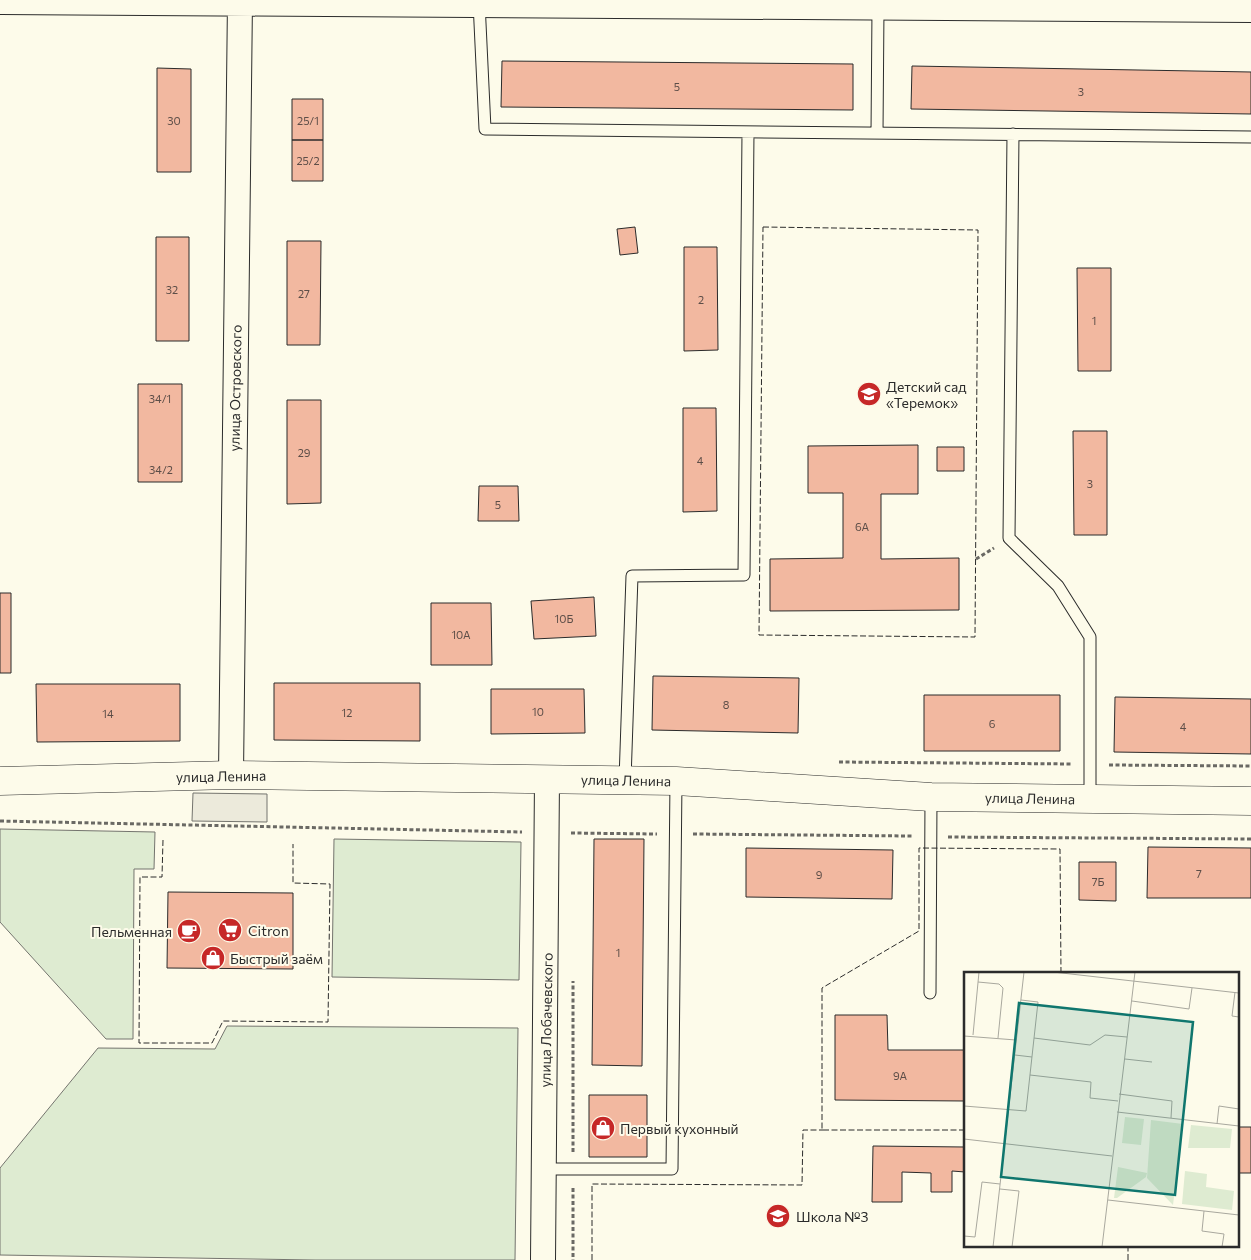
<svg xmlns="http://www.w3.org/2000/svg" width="1251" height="1260" font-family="Commissioner,sans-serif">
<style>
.green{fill:#deebd1;stroke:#74746e}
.parking{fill:#eceadb;stroke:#74746e}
.building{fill:#f2b8a0;stroke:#2b2b2b}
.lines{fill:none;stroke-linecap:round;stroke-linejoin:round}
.lane-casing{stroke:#2b2b2b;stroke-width:13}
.street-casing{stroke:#2b2b2b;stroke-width:26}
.secondary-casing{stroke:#2b2b2b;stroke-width:29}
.path{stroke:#6a6964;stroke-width:3;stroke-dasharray:4 2.5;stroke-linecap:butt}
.lane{stroke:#fdfbea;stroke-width:11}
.street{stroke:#fdfbea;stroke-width:24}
.secondary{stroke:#fdfbea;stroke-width:28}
.fence{stroke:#2b2b2b;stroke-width:1;stroke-dasharray:6 2.5;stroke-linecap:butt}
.labels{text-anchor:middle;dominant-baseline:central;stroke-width:4;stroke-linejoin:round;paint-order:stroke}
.number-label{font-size:11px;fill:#5d4e48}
.poi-label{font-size:14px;fill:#2b2b2b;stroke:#fdfbea;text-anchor:start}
.street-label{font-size:14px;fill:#2b2b2b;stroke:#fdfbea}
.inset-road{fill:none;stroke:#a9a89e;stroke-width:1}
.view{fill:#0f766e;fill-opacity:0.15;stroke:#0f766e;stroke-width:2.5}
.inset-edge{fill:none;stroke:#2b2b2b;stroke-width:2.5}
</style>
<rect width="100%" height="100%" fill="#fdfbea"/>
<path class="green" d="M0,829L155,832L154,869H134L133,1039H106L0,922Z
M334,839L521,842L519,980L332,977Z
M227,1026L518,1028L515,1260H315L0,1255V1168L98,1048L215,1049Z"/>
<path class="parking" d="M193,793L267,794V822L192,821Z"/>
<path class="building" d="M502,61L853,64V110L501,107Z
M912,66L1251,72V114L911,109Z
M157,68L191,69V172H157Z
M292,99H323V140H292Z
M292,140H323V181H292Z
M635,227L638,253L620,255L617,229Z
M156,237H189V341H156Z
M287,241H321L320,345H287Z
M684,247H717L718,350L684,351Z
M1077,268H1111V371H1078Z
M138,384H182V482H138Z
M287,400H321V503L287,504Z
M683,408H716L717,511L683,512Z
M1073,431H1107V535H1074Z
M918,445V494H881V559L959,558V610L770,611V559L843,558V493H808V446Z
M937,447H964V471H937Z
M479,486H518L519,521H478Z
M0,593H11V673H0Z
M594,597L596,636L534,639L531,601Z
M431,603H491L492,665H431Z
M653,676L799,678L798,733L652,730Z
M274,683H420V741L274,740Z
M36,684H180V741L37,742Z
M491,689H584L585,733L491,734Z
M924,695H1060V751H924Z
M1115,697L1251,699V754L1114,752Z
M594,839H644L642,1066L592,1065Z
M1148,847L1251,848V898H1147Z
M746,848L893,850L892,899L746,897Z
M1079,862H1116V901L1079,900Z
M168,892L293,893V969L167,968Z
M835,1015H887L888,1050H965V1101L835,1100Z
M589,1095H647V1157H589Z
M1237,1127H1251V1173H1237Z
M873,1146L965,1147V1172L952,1171V1192H931V1173L902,1172V1202H872Z"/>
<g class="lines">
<g class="lane-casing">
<path id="lane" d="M479,2L485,129L1251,137
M877,133L878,8
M1013,134L1009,538L1058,586L1090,637V799
M625,780L632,576L744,575L748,132
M930,993L931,797
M544,1169H672L676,781"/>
</g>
<g class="street-casing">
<path id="street" d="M0,2L1251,10
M231,775L240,0
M543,1260L547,779"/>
</g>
<g class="secondary-casing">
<path id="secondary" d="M0,781L231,775L676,781L931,797L1251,801"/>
</g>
<path class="path" d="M976,559L994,548
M839,762L1073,764
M1109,765L1251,766
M0,821L522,832
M571,833L657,834
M693,834L912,836
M948,837L1251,839
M573,1152V981
M573,1188V1260"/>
<use href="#lane" class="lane"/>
<use href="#street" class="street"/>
<use href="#secondary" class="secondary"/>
<path class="fence" d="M763,227L978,230L975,637L759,635Z
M163,840L162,877H140L139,1043H212L223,1021L328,1022L330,884L293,883V844
M965,1130H822V988L919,931V848L1060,849L1061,974
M592,1260V1184L802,1185L803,1130H823
M1128,1260V1246"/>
</g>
<defs>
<g id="school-disc" transform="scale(1.25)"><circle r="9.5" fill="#c62828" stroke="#fdfbea"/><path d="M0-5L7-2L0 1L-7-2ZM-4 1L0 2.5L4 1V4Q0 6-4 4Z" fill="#fff"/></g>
<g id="supermarket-disc" transform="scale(1.25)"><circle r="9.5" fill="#c62828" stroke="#fdfbea"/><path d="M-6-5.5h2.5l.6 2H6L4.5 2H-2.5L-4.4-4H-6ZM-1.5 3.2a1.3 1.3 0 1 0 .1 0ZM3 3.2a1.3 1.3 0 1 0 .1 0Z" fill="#fff"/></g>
<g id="cafe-disc" transform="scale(1.25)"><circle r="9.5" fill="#c62828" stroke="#fdfbea"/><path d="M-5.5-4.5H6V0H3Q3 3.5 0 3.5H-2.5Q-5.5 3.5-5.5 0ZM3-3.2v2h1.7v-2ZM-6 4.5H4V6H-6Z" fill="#fff"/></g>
<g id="shop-disc" transform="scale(1.25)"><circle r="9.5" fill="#c62828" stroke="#fdfbea"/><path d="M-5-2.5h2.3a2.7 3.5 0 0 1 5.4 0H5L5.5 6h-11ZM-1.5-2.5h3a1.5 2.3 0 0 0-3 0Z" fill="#fff"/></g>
</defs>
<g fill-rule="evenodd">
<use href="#school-disc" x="869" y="394"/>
<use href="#supermarket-disc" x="230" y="930"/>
<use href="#cafe-disc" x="189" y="931"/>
<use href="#shop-disc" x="213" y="958"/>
<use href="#shop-disc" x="603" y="1128"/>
<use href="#school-disc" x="778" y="1216"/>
</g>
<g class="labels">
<g class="number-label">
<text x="677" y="86">5</text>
<text x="1081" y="91">3</text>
<text x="174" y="120">30</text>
<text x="308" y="120">25/1</text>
<text x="308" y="160">25/2</text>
<text x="172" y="289">32</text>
<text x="304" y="293">27</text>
<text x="701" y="299">2</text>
<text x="1094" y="320">1</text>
<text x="160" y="398">34/1</text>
<text x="304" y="452">29</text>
<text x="700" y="460">4</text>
<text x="161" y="469">34/2</text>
<text x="1090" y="483">3</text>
<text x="498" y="504">5</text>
<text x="862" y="526">6А</text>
<text x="564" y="618">10Б</text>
<text x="461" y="634">10А</text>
<text x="726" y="704">8</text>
<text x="538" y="711">10</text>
<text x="347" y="712">12</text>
<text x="108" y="713">14</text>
<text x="992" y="723">6</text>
<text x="1183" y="726">4</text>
<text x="1199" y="873">7</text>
<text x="819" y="874">9</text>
<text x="1098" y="881">7Б</text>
<text x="618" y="952">1</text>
<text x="900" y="1075">9А</text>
</g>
<g class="poi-label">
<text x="886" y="386">Детский сад<tspan x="886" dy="16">«Теремок»</tspan></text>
<text x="248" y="930">Citron</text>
<text x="172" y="931" text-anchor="end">Пельменная</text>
<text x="230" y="958">Быстрый заём</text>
<text x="620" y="1128">Первый кухонный</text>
<text x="796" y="1216">Школа №3</text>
</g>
<g class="street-label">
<text transform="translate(235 388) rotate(-89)">улица Островского</text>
<text transform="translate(221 776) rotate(-1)">улица Ленина</text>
<text transform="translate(626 780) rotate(1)">улица Ленина</text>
<text transform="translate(1030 798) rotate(1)">улица Ленина</text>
<text transform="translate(546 1020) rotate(-89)">улица Лобачевского</text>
</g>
</g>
<g transform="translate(964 972)">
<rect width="275" height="275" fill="#fdfbea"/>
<path d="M161,145L180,147L177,173L158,171ZM187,148L219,152L209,233L183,206ZM227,153L268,157L266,176H224ZM154,195L183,201L182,205L153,226H150ZM221,199L243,202L242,215L270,219L268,238L218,232Z" fill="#deebd1"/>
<path class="inset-road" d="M89,0L275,21M14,10L35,12L39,16L34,66M271,20L268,44L275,45M168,29L225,37L228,16M9,63L15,0M0,64L52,68M70,66L126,73L141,63L163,65M51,83L68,85M161,87L188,90M66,103L127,110L126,126L154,129M155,122L208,129L207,146M0,134L62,139L74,30L57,28M153,140L275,154M253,152L255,134L275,137M0,167L148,184M36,217L55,219L48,275M144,228L275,243M240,239L238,259L260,262L258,275M0,264L11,265L18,210L36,212M29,275L60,0M138,275L171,0"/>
<path class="view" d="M55,31L229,50L211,223L37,205Z"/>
<rect width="275" height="275" class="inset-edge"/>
</g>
</svg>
